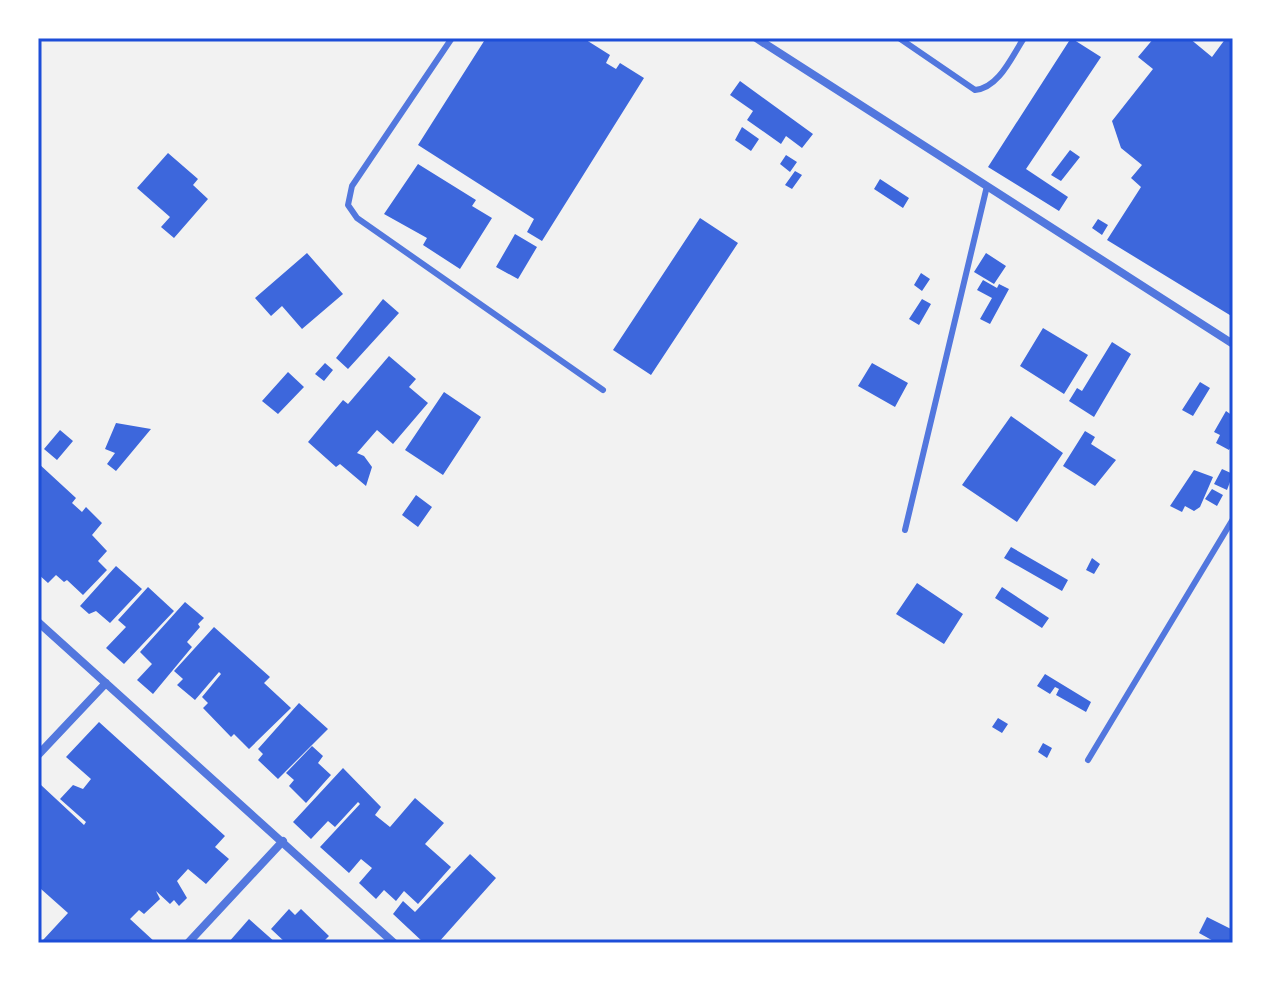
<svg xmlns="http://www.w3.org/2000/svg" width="1271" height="981" font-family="'DejaVu Sans',sans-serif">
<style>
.building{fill:#3d67dc}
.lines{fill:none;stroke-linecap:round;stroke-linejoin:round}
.service{stroke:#5277de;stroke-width:6}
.minor{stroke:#5277de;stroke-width:8}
.neatline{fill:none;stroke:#1d4ed8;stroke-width:3}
</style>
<rect width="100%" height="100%" fill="#f2f2f2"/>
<path class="building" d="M486,38H583L610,55L606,63L616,69L620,63L644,78L542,241L527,232L534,219L418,145Z
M1071,38L1101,57L1026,169L1068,197L1059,211L988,167Z
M1154,38H1189L1212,57L1226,38H1233V317L1107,240L1141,187L1131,178L1142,165L1121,148L1112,121L1153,69L1138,57Z
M740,81L813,134L802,148L786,136L781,144L747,120L753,111L730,95Z
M742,127L759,139L751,151L735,140Z
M1070,150L1080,157L1061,181L1051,175Z
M168,153L198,179L193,185L208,199L174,238L161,227L170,217L137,188Z
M786,155L797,162L790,172L780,164Z
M418,164L476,200L472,206L492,218L460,269L423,245L427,238L384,214Z
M795,171L802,175L792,189L785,185Z
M880,179L909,198L903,208L874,189Z
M700,218L738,243L651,375L613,350Z
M1098,219L1108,225L1102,235L1092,228Z
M515,234L537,247L518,279L496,267Z
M307,253L343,294L302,329L282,306L271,316L255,298Z
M986,253L1006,266L994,284L974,272Z
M921,273L930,279L922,291L914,285Z
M983,280L997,288L999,284L1009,289L990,324L980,319L992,298L977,290Z
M383,299L399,313L348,369L336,358Z
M922,299L931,304L919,325L909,319Z
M1043,328L1088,355L1064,394L1020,366Z
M1112,342L1131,354L1094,417L1069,401L1077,388L1082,391Z
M389,356L416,379L409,387L428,403L393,444L377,430L357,453L364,456L372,467L366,486L340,464L336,467L308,442L343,400L348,404Z
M325,363L333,370L324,381L315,374Z
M872,363L908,383L895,407L858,386Z
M288,372L304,387L278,414L262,401Z
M1200,382L1210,388L1193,416L1182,410Z
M444,392L481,417L443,475L405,450Z
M1226,411L1233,416V443L1229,450L1216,443L1220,435L1214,432Z
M1011,416L1063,453L1017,522L962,485Z
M116,423L151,429L116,471L107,464L115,453L105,449Z
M60,430L73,441L57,460L44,449Z
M1085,431L1095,437L1091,444L1116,460L1095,486L1063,466Z
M38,463L76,498L72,503L82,512L86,507L102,523L92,535L107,551L98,561L107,570L83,595L67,580L64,582L56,575L48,583L38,574Z
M1222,469L1233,474L1227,490L1214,484Z
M1194,470L1213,477L1200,507L1194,511L1185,506L1182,512L1170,506Z
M1212,489L1223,495L1217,506L1205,499Z
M416,495L432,507L418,527L402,515Z
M1011,547L1068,580L1062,591L1004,558Z
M1092,558L1100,564L1094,574L1086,570Z
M116,566L142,589L110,623L96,611L89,614L80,606Z
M917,583L963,614L944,644L896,614Z
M148,587L174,611L124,664L106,648L126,627L118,620Z
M1002,587L1049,618L1042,628L995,598Z
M185,602L204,618L198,624L200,627L187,642L192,647L153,694L137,680L152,664L140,652Z
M214,627L270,677L264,683L291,708L249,749L234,734L231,737L203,708L208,703L202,697L221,674L219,672L195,700L177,685L183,679L174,671Z
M1045,674L1091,702L1086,712L1056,695L1059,689L1055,687L1050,694L1037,686Z
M299,703L328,729L278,779L258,760L263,754L258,749Z
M998,718L1008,724L1002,733L992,727Z
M99,722L225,836L215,847L229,859L206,884L188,869L177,881L187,898L179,906L174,900L170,904L156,891L160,899L144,914L139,910L130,919L156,943L43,940L68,913L41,889L38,893V789L41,785L84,825L86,822L60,799L73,785L83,789L91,779L66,757Z
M1043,743L1052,748L1047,758L1038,752Z
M312,746L323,756L318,763L331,775L306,803L289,786L294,780L286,773Z
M343,768L381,807L375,815L390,827L415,798L444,823L425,844L451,867L418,904L404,891L396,901L384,890L376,899L359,883L372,868L361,859L349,873L320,847L360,804L358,802L335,827L328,821L311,839L293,822Z
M470,854L496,878L438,943H424L393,914L403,901L415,912Z
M289,909L295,915L301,909L329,936L322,943H286L271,929Z
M1207,917L1233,930L1232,943H1217L1199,933Z
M249,919L276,943H228Z"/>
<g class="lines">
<path class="service" d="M452,38L352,186L348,205L357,218L603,390
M899,38L975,90C999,88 1012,56 1024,38
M905,530L987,186
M1088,760L1233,519"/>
<path class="minor" d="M756,38L1233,344
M38,622L394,943
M38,755L106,683
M188,943L283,841"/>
</g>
<rect width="1271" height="981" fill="none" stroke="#ffffff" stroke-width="80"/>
<rect x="40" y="40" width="1191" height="901" class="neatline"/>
</svg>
